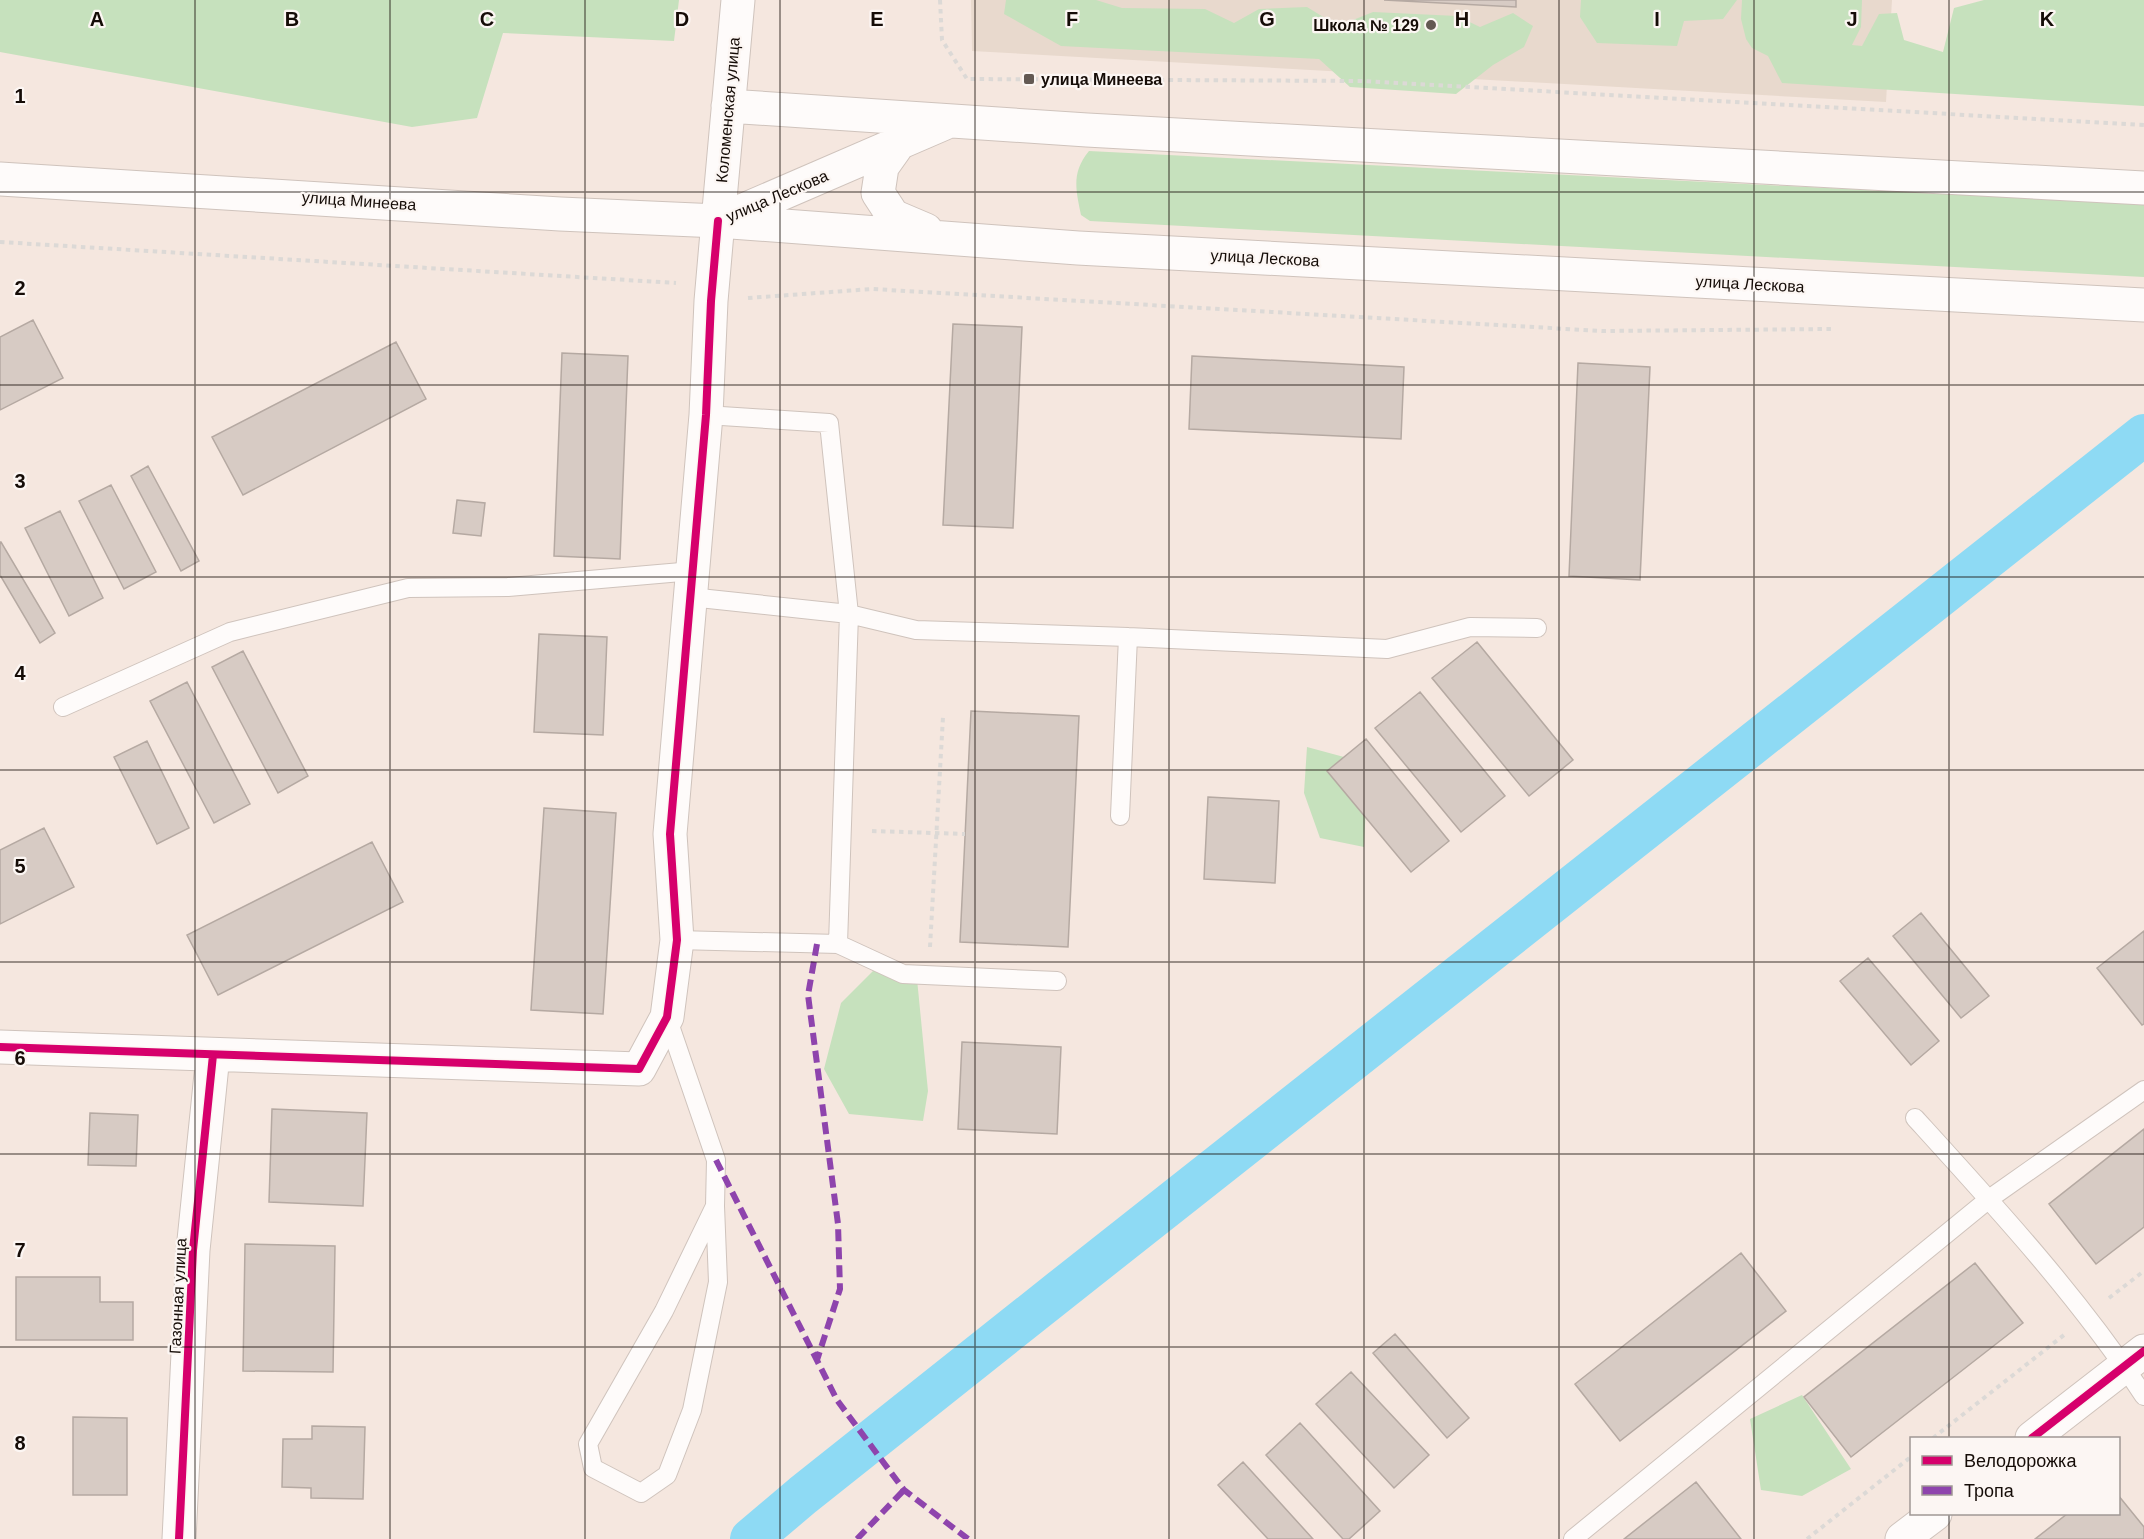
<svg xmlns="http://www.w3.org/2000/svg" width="2144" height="1539" font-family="Helvetica,sans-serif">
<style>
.education{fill:#e8d9cd}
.green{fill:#c6e1bd}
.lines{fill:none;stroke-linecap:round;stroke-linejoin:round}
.canal{stroke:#8edaf4;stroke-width:42}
.building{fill:#d7cbc4;stroke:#b5a9a2;stroke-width:1.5}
.lane-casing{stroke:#cfc3bc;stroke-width:20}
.street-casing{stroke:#cfc3bc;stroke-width:35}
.secondary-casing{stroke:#cfc3bc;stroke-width:35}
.path{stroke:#dcd9d6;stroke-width:4;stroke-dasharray:4.5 4.5;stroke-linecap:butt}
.lane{stroke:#fefbfa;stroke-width:18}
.street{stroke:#fefbfa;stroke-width:33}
.secondary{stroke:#fefbfa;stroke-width:33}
.quiet{stroke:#8e44ad;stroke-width:6;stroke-dasharray:12 6;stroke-linecap:butt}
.cycleway-casing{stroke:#fcf6f3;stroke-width:11}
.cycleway{stroke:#d6006c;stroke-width:8}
.grid{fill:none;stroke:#150c07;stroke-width:1.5;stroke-opacity:0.55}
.poi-dot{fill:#635953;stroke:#fcf6f3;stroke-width:2}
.labels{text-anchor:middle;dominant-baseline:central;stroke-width:4.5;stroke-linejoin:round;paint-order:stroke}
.poi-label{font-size:16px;font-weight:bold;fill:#150c07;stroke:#fcf6f3;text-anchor:end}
.street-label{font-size:16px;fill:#150c07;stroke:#fcf6f3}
.grid-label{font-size:20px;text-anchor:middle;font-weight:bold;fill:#150c07;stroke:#fcf6f3;stroke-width:4.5;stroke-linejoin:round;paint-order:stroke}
</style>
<rect width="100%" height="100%" fill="#f5e7df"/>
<path class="education" d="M971,0H1892L1886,102L972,51Z"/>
<path class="green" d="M0,0H679L674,41L503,33L477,118L412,127L0,52Z
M1006,0H1096L1122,8L1205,9L1234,23L1259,9L1307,7L1338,26L1373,12L1457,16L1480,27L1513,13L1533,26L1524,47L1493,65L1456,94L1350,87L1319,59L1061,46L1004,14Z
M1581,0H1737L1723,19L1684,21L1677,46L1597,43L1580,17Z
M1742,0H1862L1861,27L1852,45L1862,46L1879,14L1897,13L1904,40L1943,52L1954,8L1984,0H2144V106L1782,83L1768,56L1752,48L1746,39L1741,19Z
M1089,151L2144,204V277L1090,221L1081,215C1076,190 1071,173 1089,151Z
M1307,747L1344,757L1367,781L1364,847L1320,838L1304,793Z
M887,957L917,979L928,1091L923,1121L849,1114L824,1069L841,1003Z
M1802,1395L1851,1469L1802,1496L1761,1490L1750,1419Z"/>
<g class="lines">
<path class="canal" d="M751,1539L803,1495L1061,1290L2144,435"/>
</g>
<path class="building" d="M1384,0H1516V7Z
M33,320L63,378L0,410V337Z
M953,324L1022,327L1013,528L943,525Z
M396,342L426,399L243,495L212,437Z
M562,353L628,356L620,559L554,556Z
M1192,356L1404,367L1401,439L1189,429Z
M1578,363L1650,367L1640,580L1569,576Z
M148,466L199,561L181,571L131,476Z
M111,485L156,572L124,589L79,501Z
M457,500L485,503L481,536L453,533Z
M60,511L103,598L69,616L25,528Z
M0,542H1L55,633L40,643L0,575Z
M539,634L607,637L603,735L534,732Z
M1477,642L1573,760L1529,796L1432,678Z
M243,651L308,776L278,793L212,667Z
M187,682L250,804L214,823L150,701Z
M1420,692L1505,796L1461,832L1375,728Z
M971,711L1079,716L1068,947L960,942Z
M1366,739L1449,841L1411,872L1327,771Z
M147,741L189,828L157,844L114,757Z
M1208,797L1279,801L1275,883L1204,879Z
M544,808L616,813L603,1014L531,1010Z
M44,828L74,887L0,924V850Z
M372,842L403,902L218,995L187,935Z
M1921,913L1989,996L1961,1018L1893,936Z
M2144,931V1024L2142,1025L2097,968Z
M1868,958L1939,1041L1911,1065L1840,981Z
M962,1042L1061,1047L1057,1134L958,1129Z
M272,1109L367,1113L363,1206L269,1202Z
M90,1113L138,1115L136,1166L88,1165Z
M2144,1129V1227L2096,1264L2049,1204Z
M245,1244L335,1246L333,1372L243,1371Z
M1741,1253L1786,1311L1620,1441L1575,1384Z
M1975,1263L2023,1323L1851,1457L1804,1397Z
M16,1277H100V1302H133V1340H16Z
M1395,1334L1469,1418L1447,1438L1373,1353Z
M1351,1372L1429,1455L1394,1488L1316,1404Z
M73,1417L127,1418V1495H73Z
M1300,1423L1380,1511L1349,1539H1343L1266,1455Z
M312,1426L365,1427L363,1499L311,1498V1488L282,1487L283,1439H312Z
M1243,1462L1313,1539H1268L1218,1485Z
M1696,1482L1741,1539H1624Z
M2118,1495L2144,1527V1539H2035L2067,1514H2118Z"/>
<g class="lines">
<g class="lane-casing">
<path id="lane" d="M690,597L849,614L916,630L1128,637L1387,649L1470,627L1537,628
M63,707L230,632L408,588L508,587L693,571
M1120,816L1128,637
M677,940L838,944L849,614L829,423L706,415
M838,944L903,974L1057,981
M667,1017L716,1160L715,1206L718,1282L692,1410L667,1475L641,1493L593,1468L588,1444L664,1311L715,1206
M1915,1118C1996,1207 2078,1296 2144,1396
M1573,1539L1989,1199L2144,1090"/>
</g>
<g class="street-casing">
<path id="street" d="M0,1047L639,1069L667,1017L677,940L670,834L706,415L711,301L718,221
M2032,1438L2144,1351
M179,1539L193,1250L213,1055
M1902,1539L1935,1514"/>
</g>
<g class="secondary-casing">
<path id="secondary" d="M728,106L1087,130L2144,188
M899,143L882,167L878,193L893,216L926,230
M0,179L560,214L718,221L1078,248L2144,305
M723,219L945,123
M718,221L738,0"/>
</g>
<path class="path" d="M940,0L942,40L967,79L1362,81L2144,125
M0,242L676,283
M748,298L872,289L1602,331L1831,329
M872,831L965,834
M930,947L943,717
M2109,1298L2144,1271
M1933,1438L2064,1335
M1807,1539L1912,1456"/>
<use href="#lane" class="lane"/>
<use href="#street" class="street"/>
<use href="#secondary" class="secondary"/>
<path class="quiet" d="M817,944L808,995L838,1224L840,1289L817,1360
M716,1160L837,1400L904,1490L968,1539
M857,1539L904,1490"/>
<g class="cycleway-casing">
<path id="cycleway" d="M0,1047L639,1069L667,1017L677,940L670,834L706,415L711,301L718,221
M2032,1438L2144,1351
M179,1539L193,1250L213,1055"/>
</g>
<use href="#cycleway" class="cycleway"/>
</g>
<path class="grid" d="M195,0V1539M390,0V1539M585,0V1539M780,0V1539M975,0V1539M1169,0V1539M1364,0V1539M1559,0V1539M1754,0V1539M1949,0V1438M0,192H2144M0,385H2144M0,577H2144M0,770H2144M0,962H2144M0,1154H2144M0,1347H2144M1949,1514V1539"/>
<g class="poi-dot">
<circle cx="1431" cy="25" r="6"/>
<rect x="1023" y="73" width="12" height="12" rx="3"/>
</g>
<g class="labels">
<g class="poi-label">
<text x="1419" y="25">Школа № 129</text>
<text x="1041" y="79" text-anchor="start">улица Минеева</text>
</g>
<g class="street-label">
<text transform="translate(728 110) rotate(-85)">Коломенская улица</text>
<text transform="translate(777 196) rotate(-23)">улица Лескова</text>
<text transform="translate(359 201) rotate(4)">улица Минеева</text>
<text transform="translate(1265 258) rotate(3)">улица Лескова</text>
<text transform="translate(1750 284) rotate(3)">улица Лескова</text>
<text transform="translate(178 1296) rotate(-87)">Газонная улица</text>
</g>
</g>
<g class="grid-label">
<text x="97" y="26">A</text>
<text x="292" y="26">B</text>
<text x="487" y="26">C</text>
<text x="682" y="26">D</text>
<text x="877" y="26">E</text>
<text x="1072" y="26">F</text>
<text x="1267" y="26">G</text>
<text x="1462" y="26">H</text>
<text x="1657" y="26">I</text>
<text x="1852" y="26">J</text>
<text x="2047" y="26">K</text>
<text x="20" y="103">1</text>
<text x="20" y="295">2</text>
<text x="20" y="488">3</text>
<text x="20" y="680">4</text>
<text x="20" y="873">5</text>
<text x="20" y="1065">6</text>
<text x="20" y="1257">7</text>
<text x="20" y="1450">8</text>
</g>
<rect x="1910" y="1437" width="210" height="78" fill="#fcf6f3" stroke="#a09895" stroke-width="1.5"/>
<rect x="1922" y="1456" width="30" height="9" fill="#d6006c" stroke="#a09895" stroke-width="1.5"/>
<text x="1964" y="1467" font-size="18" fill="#150c07">Велодорожка</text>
<rect x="1922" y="1486" width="30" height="9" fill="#8e44ad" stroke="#a09895" stroke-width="1.5"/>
<text x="1964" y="1497" font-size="18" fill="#150c07">Тропа</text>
</svg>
